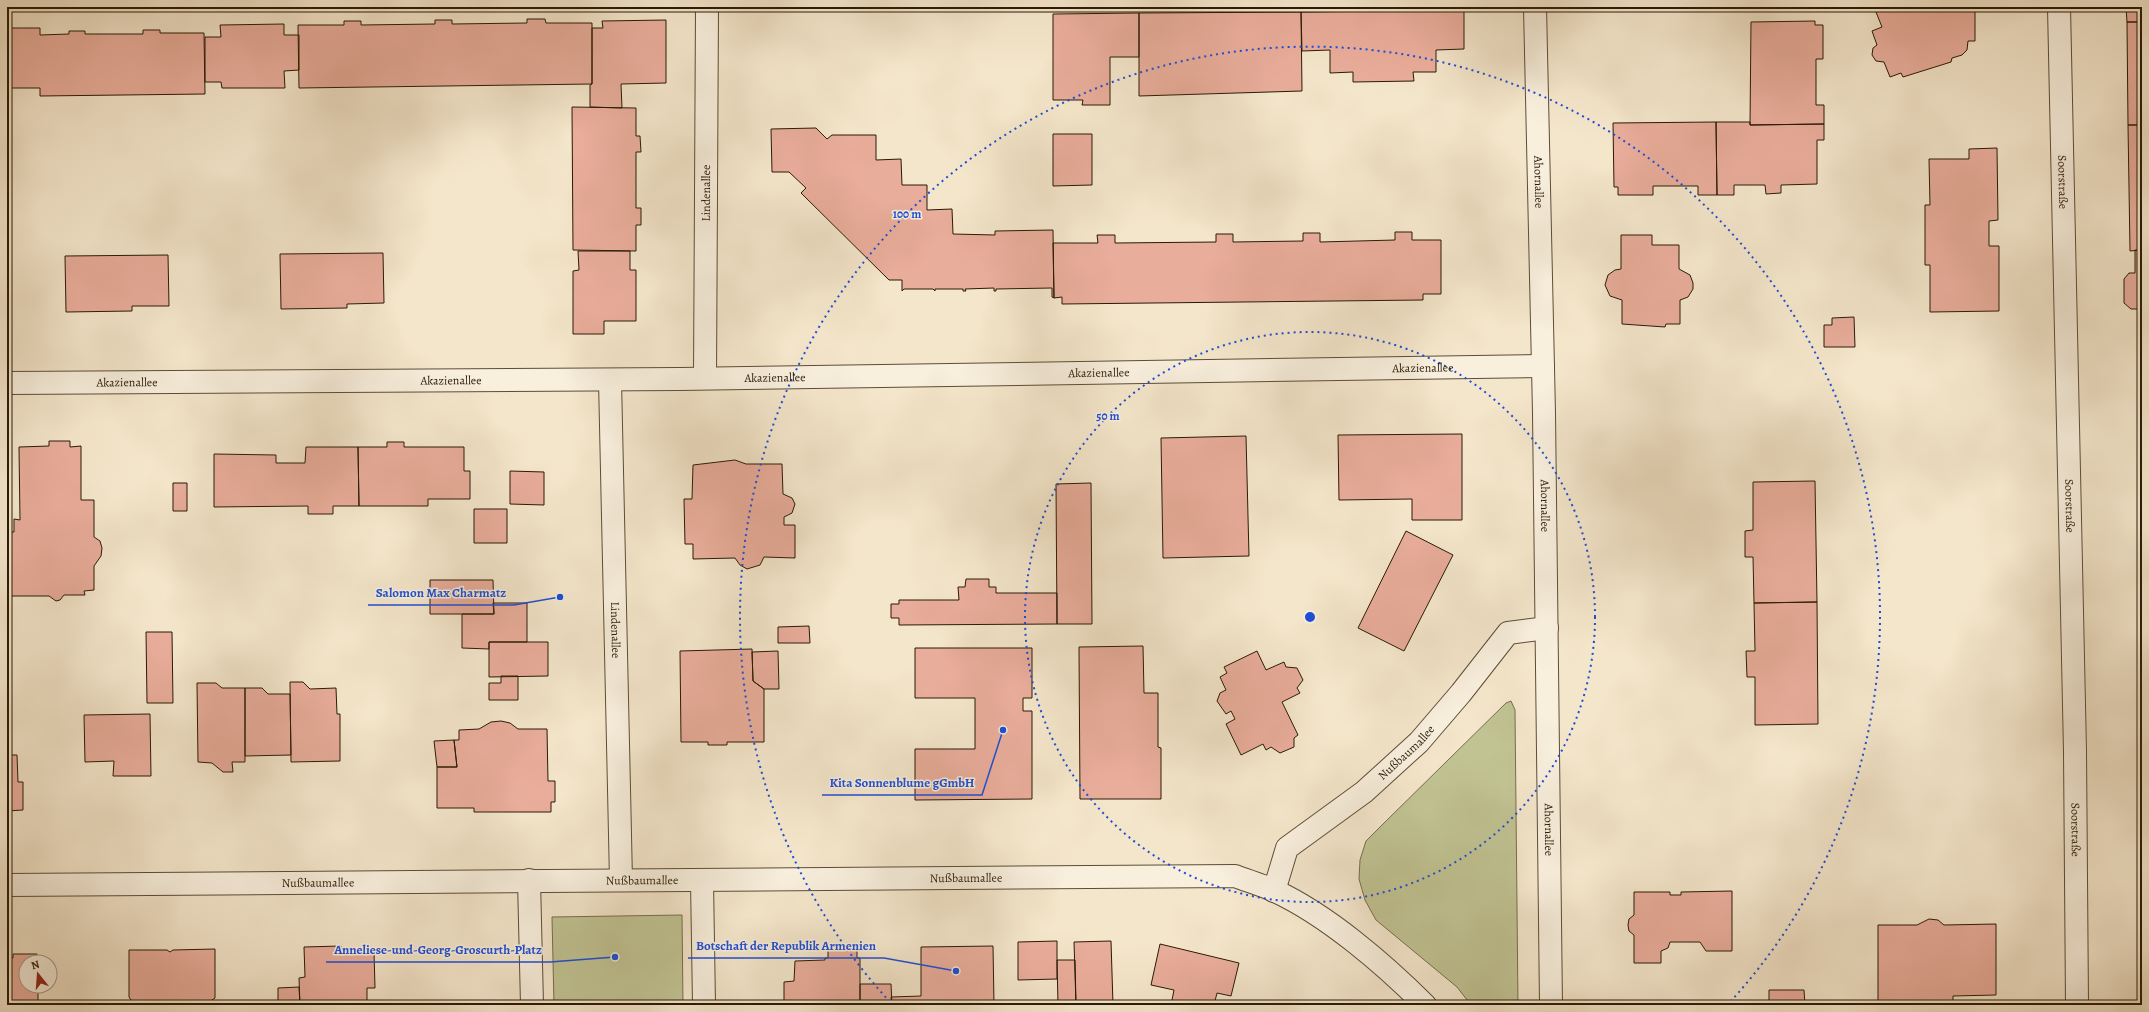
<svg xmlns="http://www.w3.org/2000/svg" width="2149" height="1012" font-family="Alegreya,serif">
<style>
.green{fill:#c1c393;stroke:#756e4c}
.building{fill:#e9ad9b;stroke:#291a06}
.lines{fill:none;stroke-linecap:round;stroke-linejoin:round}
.street-casing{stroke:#5c4d37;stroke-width:24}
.street{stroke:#f8efdd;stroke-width:22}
.ring{fill:none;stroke:#1d4ed8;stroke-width:2;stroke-dasharray:2 4}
.labels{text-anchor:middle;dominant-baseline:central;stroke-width:3;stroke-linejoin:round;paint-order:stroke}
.street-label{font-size:12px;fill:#291a06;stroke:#f8efdd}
.centre{fill:#1d4ed8;stroke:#f8efdd;stroke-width:2}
.ring-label{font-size:12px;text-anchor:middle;font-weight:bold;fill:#1d4ed8;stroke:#f8efdd;stroke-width:3;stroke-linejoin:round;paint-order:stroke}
.leader{fill:none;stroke:#1d4ed8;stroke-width:1.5}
.callout-dot{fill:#1d4ed8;stroke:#f8efdd;stroke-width:1.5}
.callout-label{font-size:13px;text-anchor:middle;font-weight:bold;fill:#1d4ed8;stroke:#f8efdd;stroke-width:3;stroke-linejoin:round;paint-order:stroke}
</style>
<rect width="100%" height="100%" fill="#f4e6cb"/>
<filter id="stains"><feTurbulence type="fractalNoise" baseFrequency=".005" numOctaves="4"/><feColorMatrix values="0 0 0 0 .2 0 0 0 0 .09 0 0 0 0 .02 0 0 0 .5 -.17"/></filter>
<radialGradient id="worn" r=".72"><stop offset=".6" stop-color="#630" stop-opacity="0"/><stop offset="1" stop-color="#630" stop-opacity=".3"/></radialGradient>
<path class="green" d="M1511,701L1515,710L1518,1005H1471L1457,987L1376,920L1365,900L1359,879L1360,860L1366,841L1384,823L1506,703Z
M682,915L683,1005H554L552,917Z"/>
<path class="building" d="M1874,7H1975V41H1968L1967,50L1962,55L1952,58L1951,62L1903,77L1901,73L1890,77L1884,62L1876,61L1872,55L1873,48L1877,45L1872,31L1882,27Z
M2126,7H2142V22H2127Z
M1464,10V49L1436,50V72H1413L1414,81L1353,82V72L1330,73V50L1302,51L1301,12Z
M1301,12L1302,91L1139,96V13Z
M1139,13V57H1110V105H1082L1083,100H1053V14Z
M527,19H545L546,23H592V84L299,88L298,25H344V21H361V25L435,24V20H452V24L527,23Z
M666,20V83L621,84L622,108L590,107V85L592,84V28H603L602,21Z
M1815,21V25H1823V59H1816V105H1824V124L1750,125L1751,22Z
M2127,22H2142V125H2128Z
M7,24H10V28H40V35L69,34V31H85V34H143V30H160V33H204L205,94L40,96V88H7Z
M284,24V35H299V70L284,71L285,88H222L221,82H205V37H221L220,25Z
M572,107L636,108V136H640L641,152H636V208H641V225H636V251L573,250Z
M1716,122L1717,195H1698V186H1653V195H1618V187H1614L1613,123Z
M1716,122H1750V125L1824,124V140H1817V184L1781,185V193L1766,194L1765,185H1734V195H1717Z
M2128,125H2142V250L2130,251Z
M816,128L827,139L832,135H876V160L901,159L902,185H927V210L952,209L953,234L995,235V231L1053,230L1054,298L1052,297V288L996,289V291H994V288L965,289L966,291H963V289H935V291L933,289H904L902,291V280H889L801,193L806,188L789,172H772L771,129Z
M1053,134H1092V185L1053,186Z
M1997,148L1998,220L1989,221V246H1999V311L1930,312V265H1925V205H1930L1929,159H1969V149Z
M1395,232H1412V240H1441V294H1423V300L1062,304V297L1054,298L1053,243H1098L1097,235H1115V243L1216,242V234H1233V242L1303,241V233H1320V242L1395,240Z
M1621,235H1652V245H1679V269L1690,275L1693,283V289L1688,297L1680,300V324H1666L1665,327L1622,324V300L1610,296L1605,285L1608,275L1615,270L1621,269Z
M2135,250H2142V309H2131L2124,303V279L2129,273H2135Z
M578,251H630V270H636V321H604V334H573V271L579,270Z
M383,253L384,303L347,304V308L281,309L280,254Z
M168,255L169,306H132V311L66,312L65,256Z
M1854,317L1855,347H1824V325H1832V318Z
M1462,434V520H1412V499L1339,500L1338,435Z
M1246,436L1249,556L1163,558L1161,438Z
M49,441H70V447L81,446V500H94V537L100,541L102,548L101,556L94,566V590L84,591L85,595H64L60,600L56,601L49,596H7V532H14V519L20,520L19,447L49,446Z
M387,442H404V447H464V471H470V499H428V506H359L358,447H387Z
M306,447H358L359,506H333V514H308V506L214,507V454L276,455V463H305Z
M735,460L746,464H782L783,494L792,498L795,504L792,513L784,517V525H795V558L764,557L760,565L747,569L740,565L735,558L693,559V544H685L684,499H692L693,465Z
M510,471L544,472V505L510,504Z
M1815,481L1817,602L1754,603L1753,557H1745V531L1753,530V482Z
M173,483H187V511H173Z
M1091,483L1092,624H1057L1056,484Z
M474,509H507V543H474Z
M1406,531L1453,555L1404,651L1358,628Z
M966,579H989V587H996V593H1057V624L899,625V618H891V604H899V600H959L958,587H965Z
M430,580H493L494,614H430Z
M1817,602L1818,724L1755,725V677H1747L1746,651H1755L1754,603Z
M493,603H527V642H489V649L462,648V614H494Z
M809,626L810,643H778V627Z
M146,632H172L173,703H147Z
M489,642H548V676L489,677Z
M1143,646L1144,693H1158V747L1161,748V799H1080L1079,647Z
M915,648H1032V698H1023V711H1032V799L915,800V749H975V698H915Z
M752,649L753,681L764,689V742H727V745H708V742H681L680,651Z
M778,651L779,689H764L753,681L752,652Z
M1257,651L1266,670L1284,662L1286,667L1297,668L1303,680L1297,688L1300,693L1282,702L1298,735L1294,738V747L1280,753L1271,747L1266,750L1263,744L1241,755L1226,724L1235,719L1231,711L1226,714L1217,701L1220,693L1226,690L1220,677L1227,673L1224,667Z
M501,676H518V700H489V683H501Z
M290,682H303L310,689L336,688L337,714H340V761L291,762Z
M197,683H216L222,688H245V762H232L233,772H223L212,763L198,762Z
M245,688H262L268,694H290L291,755L245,756Z
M150,714L151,776H113L114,761L85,762L84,715Z
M501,721L510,723L518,729H547L548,781H555V802H551V812H474V808H437V767H457L454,740H459V730L479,729L491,722Z
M454,740L457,767H437L434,741Z
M7,755H17L18,782H23V810L7,811Z
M2138,885H2142V966L2139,967Z
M1732,891V951H1706L1700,942H1670L1668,948L1661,951V963H1634V935L1629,931L1628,925L1629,919L1634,915V892H1670V895H1681V892Z
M1929,919L1938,920L1944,925L1996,924V995L1953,996V1003H1961V1005H1878V925H1917Z
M1057,941V979L1018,980V942Z
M1111,941L1113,1005H1076L1074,942Z
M1160,944L1239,963L1231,996L1217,993L1214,1005H1171L1174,990L1151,985Z
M341,946V953L374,952L375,988H367V1005H300L299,978L305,977L304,947Z
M993,946L994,1005H892L891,997L921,996V947Z
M857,947V958H860V1005H784V982L794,981L795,961L825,960V958H828V948Z
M215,949V998L212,1000V1005H127L131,1000L129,997V950H167L170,952L173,950Z
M13,954H37V962H26V986H38V1005H7V958H13Z
M1057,960H1075L1076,1005H1058Z
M860,984H891L892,1005H860Z
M299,987L300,1005H278V988Z
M1769,990H1804L1805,1005H1769Z"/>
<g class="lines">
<g class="street-casing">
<g id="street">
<path id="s1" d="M1535,7L1544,413L1551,1005"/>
<path id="s2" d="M2059,7L2075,751L2077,1005"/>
<path id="s3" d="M705,378L707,7"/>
<path id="s4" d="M610,380L621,880"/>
<path id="s5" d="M7,383L680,379L1543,366"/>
<path d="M529,880L532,1005"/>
<path d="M702,881L704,1005"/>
<path id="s6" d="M7,885L1235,876C1248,881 1262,885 1275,891C1327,915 1384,964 1425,1005"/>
<path id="s7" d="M1274,891L1287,848L1364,792L1419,742L1461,693L1508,633L1547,628"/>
</g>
</g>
<use href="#street" class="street"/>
</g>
<g class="ring">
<circle cx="1310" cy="617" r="285"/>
<path d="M890 1002A570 570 0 1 1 1730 1002"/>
</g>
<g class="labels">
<g class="street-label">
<text stroke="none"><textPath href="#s1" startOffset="175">Ahornallee</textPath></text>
<text stroke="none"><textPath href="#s2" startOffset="175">Soorstraße</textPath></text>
<text stroke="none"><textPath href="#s3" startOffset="185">Lindenallee</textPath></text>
<text stroke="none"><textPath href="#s5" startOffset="1416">Akazienallee</textPath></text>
<text stroke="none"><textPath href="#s5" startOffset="1092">Akazienallee</textPath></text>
<text stroke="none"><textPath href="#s5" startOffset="768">Akazienallee</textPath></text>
<text stroke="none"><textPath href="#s5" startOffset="444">Akazienallee</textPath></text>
<text stroke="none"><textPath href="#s5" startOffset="120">Akazienallee</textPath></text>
<text stroke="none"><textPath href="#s1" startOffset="499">Ahornallee</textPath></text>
<text stroke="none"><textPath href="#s2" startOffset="499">Soorstraße</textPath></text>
<text stroke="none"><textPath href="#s4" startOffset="250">Lindenallee</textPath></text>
<text stroke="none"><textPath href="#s7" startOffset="198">Nußbaumallee</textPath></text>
<text stroke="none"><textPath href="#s1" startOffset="823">Ahornallee</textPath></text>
<text stroke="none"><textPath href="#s2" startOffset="823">Soorstraße</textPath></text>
<text stroke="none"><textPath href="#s6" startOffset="959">Nußbaumallee</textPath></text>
<text stroke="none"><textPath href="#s6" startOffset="635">Nußbaumallee</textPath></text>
<text stroke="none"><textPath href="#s6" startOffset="311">Nußbaumallee</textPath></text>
</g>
</g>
<circle cx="1310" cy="617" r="6" class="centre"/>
<g class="ring-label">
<text x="907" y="218">100 m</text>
<text x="1108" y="420">50 m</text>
</g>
<path class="leader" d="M560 597L514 605H368M1003 730L982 795H822M956 971L884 958H688M615 957L550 962H326"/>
<g class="callout-dot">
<circle cx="560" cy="597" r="4"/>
<circle cx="1003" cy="730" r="4"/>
<circle cx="956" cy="971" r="4"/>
<circle cx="615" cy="957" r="4"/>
</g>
<g class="callout-label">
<text x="441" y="597">Salomon Max Charmatz</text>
<text x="902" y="787">Kita Sonnenblume gGmbH</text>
<text x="786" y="950">Botschaft der Republik Armenien</text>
<text x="438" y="954">Anneliese-und-Georg-Groscurth-Platz</text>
</g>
<rect width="2149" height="1012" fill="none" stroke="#f4e6cb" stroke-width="24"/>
<rect x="8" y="8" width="2133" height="996" fill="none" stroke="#291a06" stroke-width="2"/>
<rect x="12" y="12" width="2125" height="988" fill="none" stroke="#291a06"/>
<g transform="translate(38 974) rotate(343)"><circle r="19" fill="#f8efdd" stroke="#a59a87"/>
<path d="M0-3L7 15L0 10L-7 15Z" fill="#8f2418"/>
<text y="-6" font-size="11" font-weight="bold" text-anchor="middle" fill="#291a06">N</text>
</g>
<rect width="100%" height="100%" filter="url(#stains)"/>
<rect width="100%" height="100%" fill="url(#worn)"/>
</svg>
